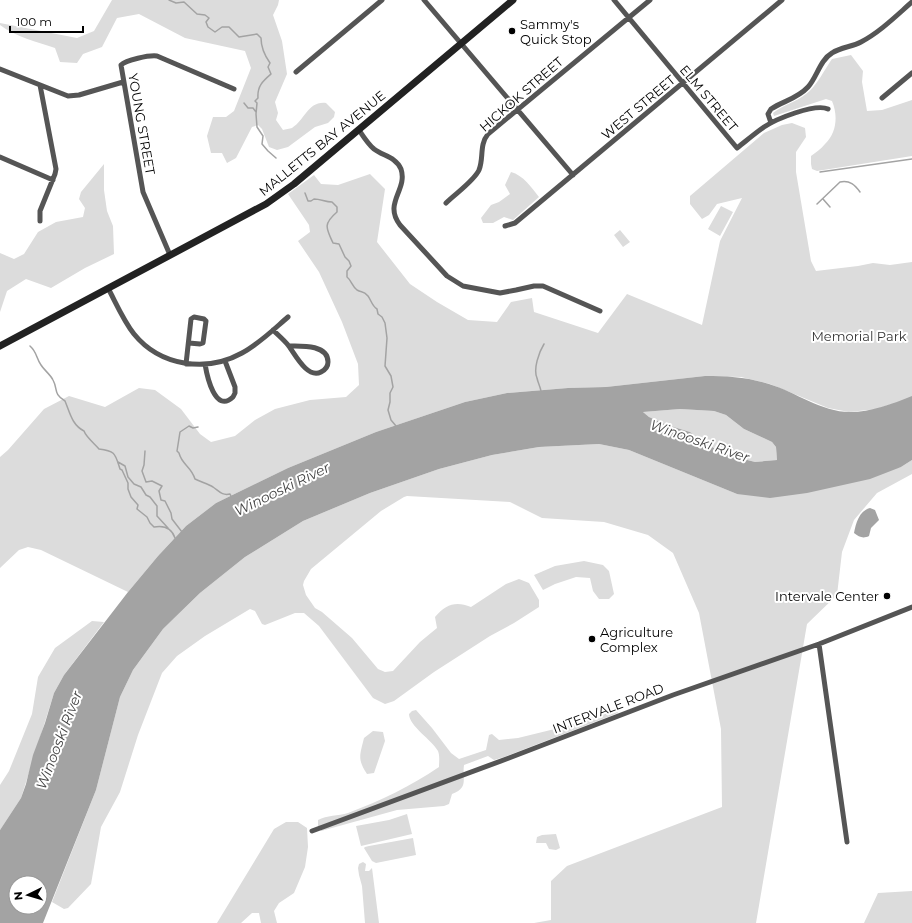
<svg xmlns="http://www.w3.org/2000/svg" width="912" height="923" font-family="Montserrat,sans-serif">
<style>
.green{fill:#dcdcdc}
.water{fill:#a3a3a3;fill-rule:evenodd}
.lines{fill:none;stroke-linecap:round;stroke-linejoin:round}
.stream{stroke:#a3a3a3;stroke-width:1.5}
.street{stroke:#555;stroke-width:5}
.secondary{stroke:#222;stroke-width:7}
.poi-dot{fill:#000;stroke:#fff;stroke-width:1.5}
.labels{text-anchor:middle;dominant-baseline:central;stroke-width:4;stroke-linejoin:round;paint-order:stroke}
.poi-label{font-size:13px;fill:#000;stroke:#fff;text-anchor:start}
.street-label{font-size:13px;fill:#000;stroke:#fff}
.park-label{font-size:13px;fill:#333;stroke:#fff}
.water-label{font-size:14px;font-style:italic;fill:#444;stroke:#fff}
</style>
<rect width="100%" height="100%" fill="#fff"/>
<path class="green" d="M112,0H279L278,5L273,15L282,41L287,74L275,102L278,113L276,120L283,130C285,129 290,129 292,128C305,120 308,101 326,103L335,112L334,117L328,123L315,127L288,147L277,150L269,147L262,129L258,125L252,127L236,158L227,163L222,153H211L207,136L213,117H226L234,111L251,68L245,51L185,38L139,14L117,18L102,47L83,54L77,63L60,62L55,48C37,42 16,37 0,25V23L77,38L94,31Z
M851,55L863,71L862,82L867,111L882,110L912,100V156L817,171L812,169L811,164V156C816,152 821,149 825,144C837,133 838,115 832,101L826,99L774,116L773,113C783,105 796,102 806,94C816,87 825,69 832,59Z
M792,123L805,128L806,137L796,152V172L811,261L816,271L858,266L873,263L890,265L912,262V401L888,405L877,409L849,412L828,408L770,384L741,377L705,376L606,387L568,388L507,393L465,402L376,432L288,468L216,503L186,526L158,556L128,592L41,550L28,547L19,550L0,568V457L8,450L44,409L69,396L105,407L139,388L155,390L181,409L200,434L211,442L235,436L255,420L275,409L310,400L346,397L359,385L358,364L342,322L319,272L298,241L310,232L309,225L288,194L314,175L321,184L338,185L370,174L385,189L377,242L410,284L437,302L468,320L497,322L511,302L532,298L534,312L598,333L627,294L702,325L720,241L742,198L717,204L709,215L702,219L690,204V196L764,133L782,125Z
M104,164V190L107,211L113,226L114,254L85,268L51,288L26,279L7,291L0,312V253L14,259L24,254L38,232L56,222L83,217L85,208L79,199L81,192Z
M511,172C523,175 532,188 539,197L513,220L504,217L493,223H483L481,218L491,205L499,202L510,194L505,185Z
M721,206L733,212L720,236L708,229Z
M620,230L630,242L623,247L614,235Z
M680,409L714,411L726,415L744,429L772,442L776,447L777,460L755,462L728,455L708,445L690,432L667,425L649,417L643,412Z
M599,444L629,450L737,494L901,467L912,460V474L877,493L854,520L842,552L837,595L807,624L756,923H534L551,920V881L567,866L722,807L721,729L699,613L673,553L648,535L604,522L542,518L510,502L407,496L404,497L381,511L311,569L304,581L303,585L306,595L315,608L322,612L352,638L378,669L385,672L393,671L420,642L437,628L435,617C446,604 456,601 471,607L506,584L519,579L529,583L539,600V607L514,623L490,636L434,672L394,701L385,704L373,698L319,626L304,613H295L265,625L262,624L255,611L250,609L205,636L177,656L162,673L138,735L120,792L101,827L91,884L68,908L64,909L52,902L96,790L120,697L133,670L163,629L200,593L245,557L303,521L370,493L439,469L492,455L539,447Z
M584,561L603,565L609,571L614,594L609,599H599L593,591L590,578L576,577L555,584L543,590L534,575L555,566Z
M92,621L104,622L64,675L54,693L21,798L0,830V785L9,771L32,714L38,677L55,648Z
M615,708L618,713L504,757L494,760L488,756L464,765C462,780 469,787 452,794L449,804L444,806L397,810L321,831L318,827V820C327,815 338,816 348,813C380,801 411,786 439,767C439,762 440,756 438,751C432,740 409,726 409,714L412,711L416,710L432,728L451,753L459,759L486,750L489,735L492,734L499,740L518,738L571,725Z
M373,731L383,732L385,741L374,773L367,774C357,759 360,755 364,738Z
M407,814L412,834L361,846L356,826L389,820Z
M286,822H298L307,828L308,847L305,867L294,893L279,903L274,911L277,923H261L259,913H252L241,923H217L274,829Z
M556,834L560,848L556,850L549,849L546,843H536L537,837L542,835Z
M413,838L416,855L376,863L372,861L364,848L365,847L369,846Z
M363,862L366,864L365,871H369L372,868L379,923H365L362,886L359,875L358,868L359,864Z
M912,891V923H864L878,893Z"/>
<path class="water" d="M705,376C728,376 746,377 769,384C796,392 821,412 850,412C871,412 892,404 912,396V460L901,467L870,479L807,493L770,498L737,494L629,450L599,444L539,447L492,455L439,469L370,493L303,521L245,557L200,593L163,629L133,670L120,697L96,790L43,923H0V830L21,798L26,784L33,755L45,723L54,693L64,675L128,592L158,556L186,526L216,503L288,468L376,432L465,402L507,393L568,388L606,387ZM680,409L714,411L726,415L744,429L772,442L776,447L777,460L755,462L728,455L708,445L690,432L667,425L649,417L643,412ZM16,883H40V907H16Z
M870,508L875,510L879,520L871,528L869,536C863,539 859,537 854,533C856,523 859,511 870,508Z"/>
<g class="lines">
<path class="stream" d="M169,0L176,3L184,2L197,14L205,15L209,18L206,22L208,27L215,32L222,27H229L239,37L257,34L261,38C261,46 265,56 270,63L268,67L271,74C263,81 257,86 258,98L255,101L257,103L256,114L257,127L263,136L262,144L268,151L276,158
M244,103L248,108H253L256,112
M820,172L912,159
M305,193L308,201H311L314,199C321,199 325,202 332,202L337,207V212C323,224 326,228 333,243L339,244L345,257L349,261L351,266L347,271V277C351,280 352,286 357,290C362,293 363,290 368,296C371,300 372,306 377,309L378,314L382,317L385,323L387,338L385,366L391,376L393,387L390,393V402L388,410L391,420L396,426
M823,199L830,207
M817,204L840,182C850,180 855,185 860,192
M30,346C37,352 36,358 41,365C44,370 50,374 53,380C58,389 53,394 65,401C70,413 72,425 84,431C86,437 95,444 99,449C116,451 115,454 120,469L122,470L128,483V489L131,497L138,505L137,509L147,517L150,523L154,527C165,525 172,529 175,538
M541,391C540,386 538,383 537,378C533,369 539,352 544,344
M198,427L193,428L189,426L180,432L177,451L179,453C182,465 191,466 195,479C201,482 208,484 213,487C219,491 222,496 230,494L231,496
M145,451L144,465L142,471L146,482L152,481L162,486L159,491L161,500L165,501L171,513L172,519L182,532
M118,462L125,466L128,477L134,484L141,487L146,495L150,497L157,506V516L168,528"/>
<path class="street" d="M424,0L573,175
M614,0L737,148C746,141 754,134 764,127C776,119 815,103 828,109
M0,69L68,96L79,95L123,82
M296,72L382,0
M882,98L912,73
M771,123L768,114L771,109C783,101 797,99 808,87C817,77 820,60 832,53C841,47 852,47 861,42C880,32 896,16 912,2
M359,130C363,136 368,144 374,149C383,156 396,157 401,169C408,190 383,203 400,225L447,276L463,286L500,293L516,290L534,286H543L600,311
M0,157L53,180
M446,203C455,194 474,181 479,170C484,158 479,145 488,134L650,0
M40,221V211L55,174L56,169L40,85
M505,226L515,223L782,0
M170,255L143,192L121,65C126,60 149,55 157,56L234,89
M108,288C116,303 123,320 134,334C160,366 206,373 242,353C259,344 274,329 288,317
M273,330C278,335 284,340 288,345C295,354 307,379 321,372C325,370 328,366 328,362C328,344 300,346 289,346
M186,364L191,319L194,317L204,319L206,321L203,343L200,344L189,343
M205,364C207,376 215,414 233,397L235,393V387L225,361
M819,644L847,842
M312,831L509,758L673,695L819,644L912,607"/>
<path class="secondary" d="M0,346L266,204L294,184L513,0"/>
</g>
<g class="poi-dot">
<circle cx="512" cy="31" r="4"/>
<circle cx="887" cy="596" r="4"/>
<circle cx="592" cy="639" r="4"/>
</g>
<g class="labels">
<g class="poi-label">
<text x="520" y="24">Sammy's<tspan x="520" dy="15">Quick Stop</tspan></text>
<text x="879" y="596" text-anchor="end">Intervale Center</text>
<text x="600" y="632">Agriculture<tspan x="600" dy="15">Complex</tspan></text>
</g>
<g class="street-label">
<text transform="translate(521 94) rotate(-41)">HICKOK STREET</text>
<text transform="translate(709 98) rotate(50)">ELM STREET</text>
<text transform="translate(638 107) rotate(-40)">WEST STREET</text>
<text transform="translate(142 124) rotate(80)">YOUNG STREET</text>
<text transform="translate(322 143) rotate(-39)">MALLETTS BAY AVENUE</text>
<text transform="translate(608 708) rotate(-21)">INTERVALE ROAD</text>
</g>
<g class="park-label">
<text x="859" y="336">Memorial Park</text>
</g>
<g class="water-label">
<text transform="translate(700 441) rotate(19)">Winooski River</text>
<text transform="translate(282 489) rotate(-26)">Winooski River</text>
<text transform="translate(59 740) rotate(-69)">Winooski River</text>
</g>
</g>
<g transform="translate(28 895) rotate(265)"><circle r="19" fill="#ffffff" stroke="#999999"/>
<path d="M0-3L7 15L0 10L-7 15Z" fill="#000000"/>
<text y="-6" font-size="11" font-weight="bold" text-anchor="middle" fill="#000000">N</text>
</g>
<path d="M10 26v6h73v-6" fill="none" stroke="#000000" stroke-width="2"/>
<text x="16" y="26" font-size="12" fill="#000000" stroke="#ffffff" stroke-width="3" paint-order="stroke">100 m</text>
</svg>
